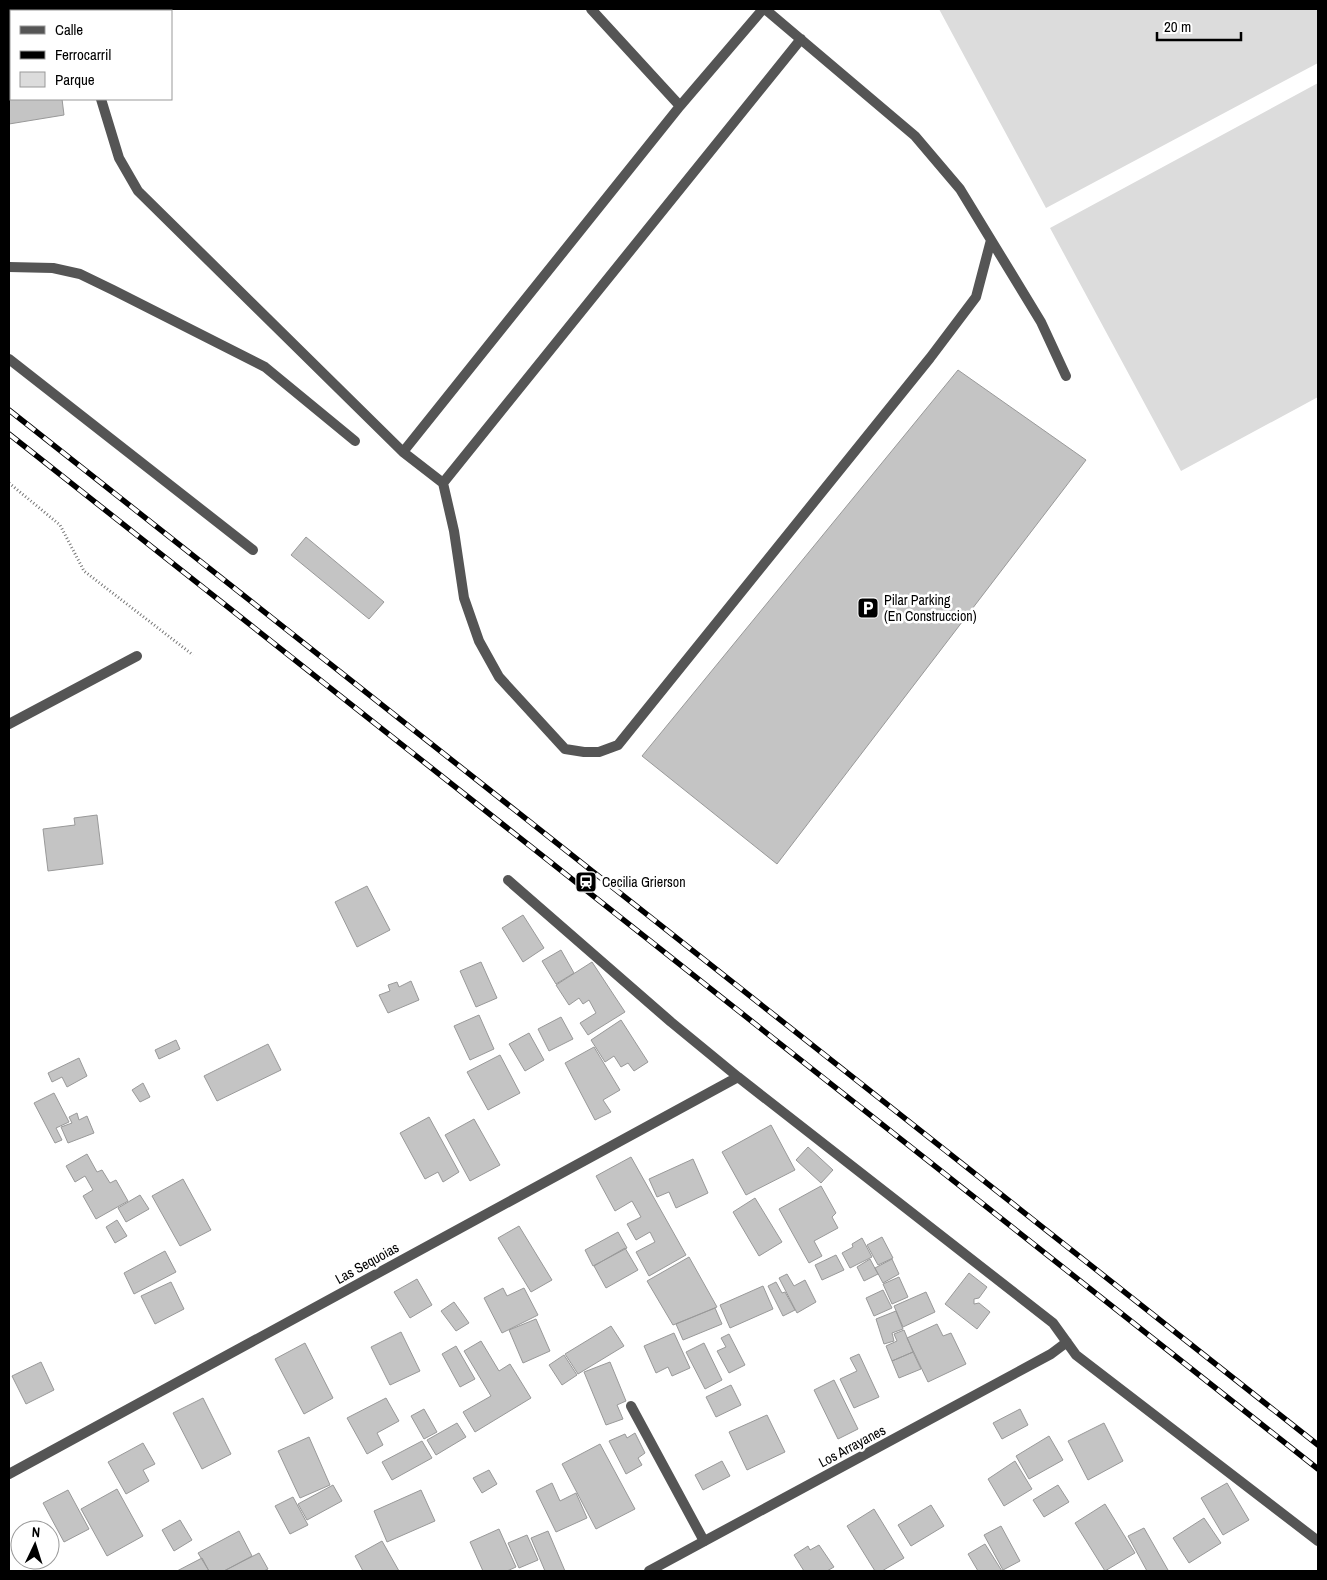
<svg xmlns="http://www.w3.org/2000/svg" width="1327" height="1580" font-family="'Archivo Narrow',sans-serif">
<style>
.green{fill:#dcdcdc}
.building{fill:#c4c4c4;stroke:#999}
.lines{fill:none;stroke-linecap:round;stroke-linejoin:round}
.path{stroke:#777;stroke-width:3;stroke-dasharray:1 2.5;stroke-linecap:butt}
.lane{stroke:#555;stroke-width:10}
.street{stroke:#555;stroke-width:10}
.rail-casing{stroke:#000;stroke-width:5.5}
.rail{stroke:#fff;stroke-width:4;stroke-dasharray:11;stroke-linecap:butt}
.labels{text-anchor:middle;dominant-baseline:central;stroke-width:5;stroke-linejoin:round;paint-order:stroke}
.poi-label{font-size:14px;fill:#000;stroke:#fff;text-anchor:start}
.street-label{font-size:14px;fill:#000;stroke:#fff}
</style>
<rect width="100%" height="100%" fill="#fff"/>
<path class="green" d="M939,9H1318V63L1046,208Z
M1318,83V397L1181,471L1050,228Z"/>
<path class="building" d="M9,9H48L49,11H11V99H62L64,115L9,124Z
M958,370L1086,460L777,864L642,756Z
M306,537L384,602L369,619L291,555Z
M97,815L103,864L48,871L43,829L75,825L74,818Z
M367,886L390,930L357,947L335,902Z
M523,915L544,948L523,962L502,928Z
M561,950L574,973L556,984L542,961Z
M481,962L497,998L476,1007L460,971Z
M592,962L625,1012L588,1035L580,1023L596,1013L589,1000L583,1004L579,998L569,1005L556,985Z
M411,981L419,1000L388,1013L379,995L390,991L388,985L397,982L399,987Z
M479,1015L494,1049L470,1060L454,1026Z
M561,1017L573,1039L549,1051L538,1029Z
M621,1020L648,1062L634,1071L628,1063L621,1067L614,1056L605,1062L591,1040Z
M529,1033L544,1060L525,1071L509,1044Z
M176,1040L180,1049L159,1059L155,1050Z
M268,1044L281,1070L217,1101L204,1076Z
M594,1047L620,1090L603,1100L611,1112L595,1120L565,1063Z
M500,1055L520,1093L488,1110L467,1072Z
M79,1058L87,1076L67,1087L62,1077L52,1082L48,1073Z
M143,1083L150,1097L140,1102L132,1090Z
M54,1093L69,1122L56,1128L62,1140L55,1143L34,1103Z
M77,1113L79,1120L87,1116L94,1133L68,1143L61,1127L72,1123L69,1117Z
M429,1117L459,1172L443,1182L438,1172L425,1179L400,1133Z
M474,1119L500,1165L470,1181L445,1135Z
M771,1125L795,1170L746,1195L722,1152Z
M808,1147L833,1170L821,1183L796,1160Z
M87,1154L97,1172L102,1170L110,1183L116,1180L128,1201L96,1219L83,1196L93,1190L85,1176L75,1182L66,1166Z
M631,1157L686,1255L649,1276L636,1252L655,1242L650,1232L636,1240L627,1224L641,1217L632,1201L615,1211L596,1176Z
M693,1159L708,1193L676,1208L669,1192L657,1197L649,1179Z
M183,1179L211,1230L180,1246L152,1196Z
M821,1186L836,1213L832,1217L838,1228L814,1241L822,1256L809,1263L779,1209Z
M140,1195L149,1209L126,1222L118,1208Z
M755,1198L782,1242L759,1256L733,1212Z
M117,1220L127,1236L115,1243L106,1227Z
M519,1226L552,1280L531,1292L498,1238Z
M618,1232L627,1248L593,1266L585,1250Z
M882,1237L893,1258L878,1265L867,1245Z
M862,1238L872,1257L850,1268L842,1253L853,1247L852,1244Z
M625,1248L638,1270L606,1288L594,1266Z
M165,1251L176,1272L134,1294L124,1273Z
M836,1255L844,1270L822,1280L815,1265Z
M689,1257L717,1307L673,1325L647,1281Z
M870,1259L878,1274L864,1281L857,1267Z
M892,1259L899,1274L883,1283L875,1268Z
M969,1273L987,1287L979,1298L974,1299V1304L979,1303L990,1312L977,1329L945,1304Z
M787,1274L794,1286L805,1280L816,1302L797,1313L779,1278Z
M899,1277L908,1297L892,1304L883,1284Z
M417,1279L432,1305L410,1318L394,1292Z
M171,1282L184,1309L155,1324L141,1296Z
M776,1282L782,1293L785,1292L795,1310L783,1316L768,1286Z
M763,1286L773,1309L730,1328L720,1305Z
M503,1288L507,1296L524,1288L538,1315L502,1333L484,1298Z
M883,1290L892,1308L874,1316L866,1298Z
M926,1292L935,1312L903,1327L894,1306Z
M454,1302L469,1323L456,1331L441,1311Z
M715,1308L722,1324L683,1340L676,1324Z
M896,1311L903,1329L892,1333L894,1341L884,1344L876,1319Z
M536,1319L550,1351L523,1363L509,1330Z
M937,1324L943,1336L951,1333L966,1364L928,1382L907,1338Z
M611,1326L624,1346L578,1374L565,1354Z
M904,1330L913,1352L892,1361L886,1346L897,1341L894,1334Z
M401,1332L420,1371L390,1385L371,1347Z
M674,1333L690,1368L672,1376L668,1367L656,1373L644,1346Z
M729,1334L745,1365L729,1373L717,1351L726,1347L721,1338Z
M481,1341L499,1371L510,1364L531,1398L475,1432L463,1412L491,1396L464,1351Z
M305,1343L333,1398L304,1414L275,1359Z
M704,1343L722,1380L705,1389L686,1352Z
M456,1346L475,1379L460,1387L442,1354Z
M913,1352L921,1369L899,1378L892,1361Z
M859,1354L879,1397L854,1408L840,1379L857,1371L850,1358Z
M564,1355L577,1375L562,1385L549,1365Z
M41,1362L54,1390L26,1404L12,1376Z
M610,1362L626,1401L617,1405L623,1419L606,1425L584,1372Z
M834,1380L858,1429L838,1439L814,1390Z
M731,1385L741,1405L716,1417L706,1397Z
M203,1398L231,1454L202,1469L173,1413Z
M386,1398L399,1421L377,1433L383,1445L367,1454L347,1418Z
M424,1409L437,1432L424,1439L411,1416Z
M1020,1409L1028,1425L1002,1439L993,1423Z
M767,1415L785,1452L747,1470L729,1432Z
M457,1423L466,1437L436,1455L427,1440Z
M1104,1423L1123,1461L1088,1480L1068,1441Z
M635,1433L645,1453L638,1458L642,1465L626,1474L609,1441L625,1434L627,1438Z
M1049,1436L1063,1460L1029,1479L1016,1456Z
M309,1437L330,1485L300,1498L278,1451Z
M422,1441L432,1458L392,1480L382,1462Z
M143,1443L155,1464L143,1470L149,1481L126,1494L108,1462Z
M600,1444L635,1509L596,1529L562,1464Z
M722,1461L730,1476L703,1490L695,1475Z
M1015,1461L1032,1489L1004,1506L988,1479Z
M489,1470L497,1484L482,1493L473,1478Z
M552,1483L560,1501L576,1493L587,1518L556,1532L536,1491Z
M1227,1483L1249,1520L1223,1535L1201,1498Z
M333,1485L342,1501L307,1520L298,1504Z
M1058,1485L1069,1502L1044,1517L1033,1500Z
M117,1489L143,1536L107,1556L81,1509Z
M68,1490L89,1529L64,1542L43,1503Z
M421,1490L435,1521L387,1542L374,1511Z
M293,1497L308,1525L290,1534L275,1506Z
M1105,1504L1135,1553L1105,1571L1075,1523Z
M931,1505L944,1526L911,1546L898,1525Z
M874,1509L904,1558L882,1571H875L847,1526Z
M1204,1518L1221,1543L1189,1563L1173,1538Z
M180,1520L192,1540L174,1551L162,1530Z
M1001,1526L1020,1561L1003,1570L984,1535Z
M1144,1528L1168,1570L1167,1571H1147L1128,1536Z
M499,1529L516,1567L507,1571H483L470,1542Z
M239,1531L252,1556L224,1571H209L198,1553Z
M548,1531L565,1571H545L531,1538Z
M527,1535L538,1560L519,1568L508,1543Z
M382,1541L399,1571H363L355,1556Z
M985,1544L1002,1571H978L968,1554Z
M819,1545L834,1567L827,1571H804L794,1555L808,1546L810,1550Z
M259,1553L268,1569L264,1571H224Z
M202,1558L209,1571H177Z"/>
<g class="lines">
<path class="path" d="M9,483L60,525L84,571L193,655"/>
<path class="lane" d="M74,9L75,11
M591,9L680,106
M765,9L915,136L960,189L1041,322L1066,376
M101,99L119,158L138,191L403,452L443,483L454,531L464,598L479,641L499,677L565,749L584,752H599L618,745L930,358L976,297L991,240
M9,359L253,550
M403,452L680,106L763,9
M443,483L801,39
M631,1406L704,1541"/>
<path class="street" d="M9,267L53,268L80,274L113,290L265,367L355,441
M9,724L137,656
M508,880L671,1022L738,1077L1053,1323L1076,1355L1318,1541
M9,1474L738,1077
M649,1571L1051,1354L1067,1342"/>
<g class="rail-casing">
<path id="rail" d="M9,410L1318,1445
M9,434L1318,1469"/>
</g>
<use href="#rail" class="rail"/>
</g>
<defs>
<g id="parking-square" transform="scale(1.125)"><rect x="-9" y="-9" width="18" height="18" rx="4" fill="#000" stroke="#fff"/><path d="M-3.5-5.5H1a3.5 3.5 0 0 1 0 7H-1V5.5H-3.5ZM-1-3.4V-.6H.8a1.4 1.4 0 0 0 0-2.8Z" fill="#fff"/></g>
<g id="station-square" transform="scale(1.125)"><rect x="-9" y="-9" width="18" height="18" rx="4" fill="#000" stroke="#fff"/><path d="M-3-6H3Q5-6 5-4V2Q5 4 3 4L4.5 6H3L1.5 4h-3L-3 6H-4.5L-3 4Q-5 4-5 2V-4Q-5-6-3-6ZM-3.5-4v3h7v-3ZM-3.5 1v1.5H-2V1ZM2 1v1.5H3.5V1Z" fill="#fff"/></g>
</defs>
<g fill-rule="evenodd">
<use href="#parking-square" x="868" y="608"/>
<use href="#station-square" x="586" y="882"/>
</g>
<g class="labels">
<g class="poi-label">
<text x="884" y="600">Pilar Parking<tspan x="884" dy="16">(En Construccion)</tspan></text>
<text x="602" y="882">Cecilia Grierson</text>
</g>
<g class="street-label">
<text transform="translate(367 1263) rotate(-29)">Las Sequoias</text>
<text transform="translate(852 1446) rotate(-28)">Los Arrayanes</text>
</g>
</g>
<rect width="1327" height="1580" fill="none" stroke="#000000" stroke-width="20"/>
<rect x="10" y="10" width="162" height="90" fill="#ffffff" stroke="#999999"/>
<rect x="20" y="26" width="25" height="8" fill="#555555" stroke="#999999"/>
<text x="55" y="35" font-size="15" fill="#000000">Calle</text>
<rect x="20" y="51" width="25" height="8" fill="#000000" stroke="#999999"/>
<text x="55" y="60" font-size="15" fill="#000000">Ferrocarril</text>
<rect x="20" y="72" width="25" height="15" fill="#dcdcdc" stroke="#999999"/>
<text x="55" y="85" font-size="15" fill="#000000">Parque</text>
<g transform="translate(35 1545) rotate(4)"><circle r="24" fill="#ffffff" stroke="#999999"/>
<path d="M0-4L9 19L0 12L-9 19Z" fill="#000000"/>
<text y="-8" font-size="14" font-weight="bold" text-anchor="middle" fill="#000000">N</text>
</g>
<path d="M1157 32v8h84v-8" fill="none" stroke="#000000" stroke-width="2.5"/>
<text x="1164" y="32" font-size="15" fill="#000000" stroke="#ffffff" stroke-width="4" paint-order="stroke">20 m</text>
</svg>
